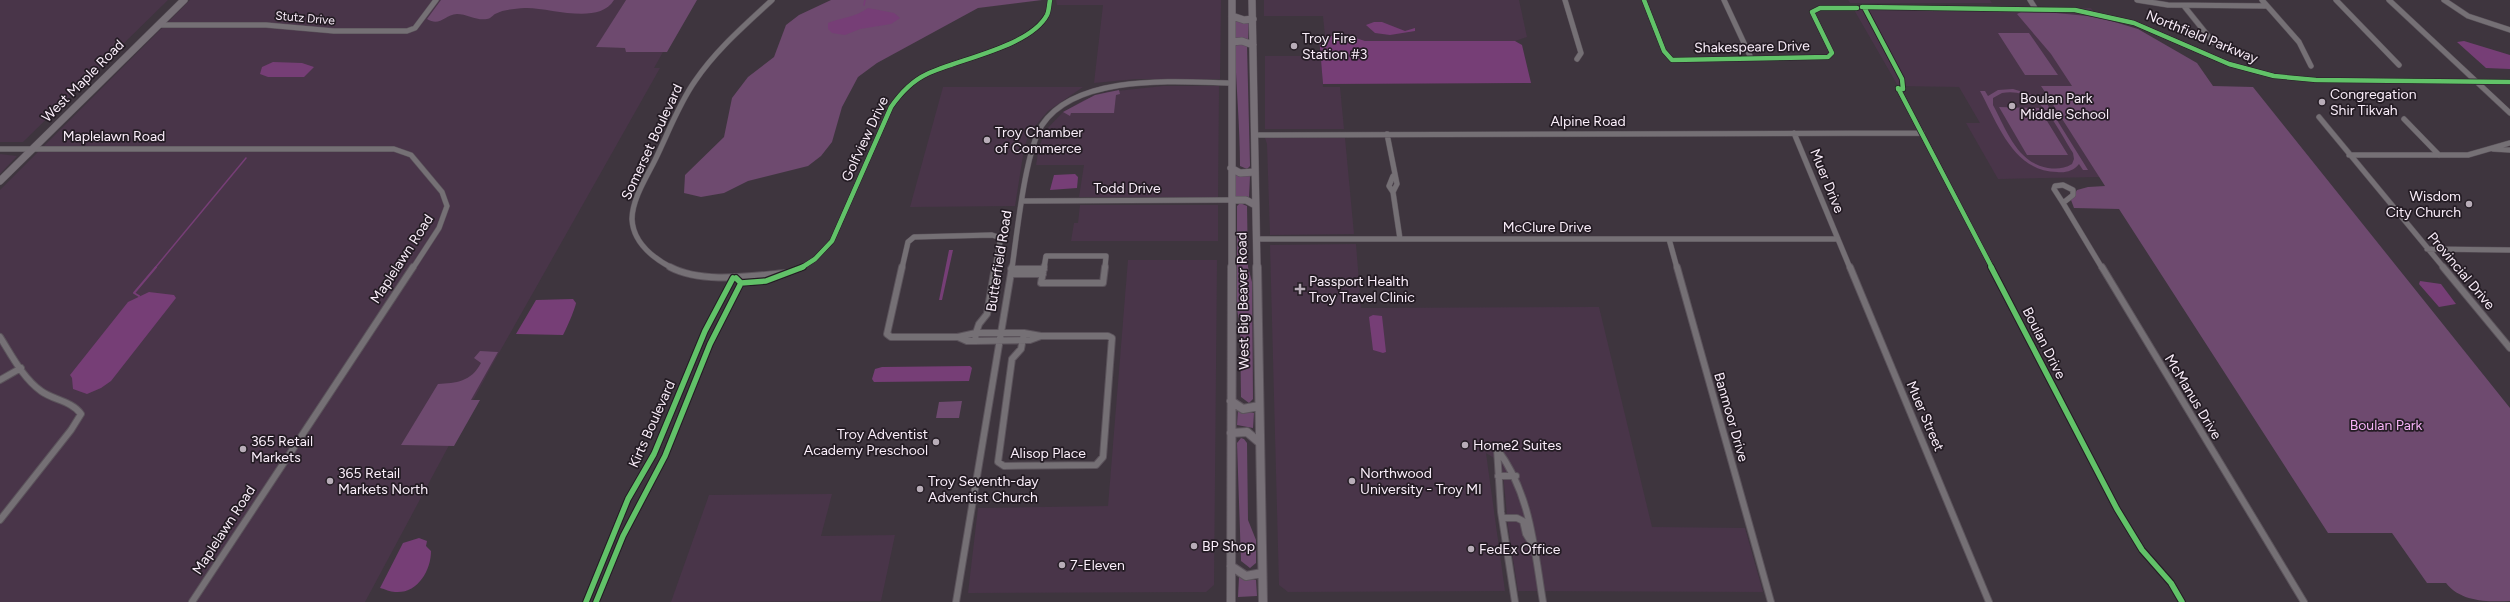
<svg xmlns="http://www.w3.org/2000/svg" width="2510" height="602" font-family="Figtree,sans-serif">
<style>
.built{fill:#493549}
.green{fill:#6e4a6f;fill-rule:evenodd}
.water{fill:#763e76}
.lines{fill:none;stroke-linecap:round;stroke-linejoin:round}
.stream-far1{stroke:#763e76;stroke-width:1.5}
.stream{stroke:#763e76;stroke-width:2}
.minor-far1-casing{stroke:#5b535b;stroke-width:6}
.minor-casing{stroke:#5b535b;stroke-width:8}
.major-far1-casing{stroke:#5b535b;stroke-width:8}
.major-casing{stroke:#5b535b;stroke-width:10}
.minor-far1{stroke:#757075;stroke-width:5}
.minor{stroke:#757075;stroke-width:6}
.major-far1{stroke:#777077;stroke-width:7}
.major{stroke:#777077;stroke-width:8}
.cycleway-far1-casing{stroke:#241c24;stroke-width:6}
.cycleway-casing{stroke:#241c24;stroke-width:8}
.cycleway-far1{stroke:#61c268;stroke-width:4.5}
.cycleway{stroke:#61c268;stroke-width:5.5}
.poi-dot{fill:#b8adb8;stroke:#241c24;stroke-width:1.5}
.labels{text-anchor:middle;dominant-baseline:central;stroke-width:3.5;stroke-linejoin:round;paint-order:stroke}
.far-street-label{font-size:12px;fill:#faeefa;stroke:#241c24}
.street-label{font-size:14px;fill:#faeefa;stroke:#241c24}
.poi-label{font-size:14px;fill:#faeefa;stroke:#241c24;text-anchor:start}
.park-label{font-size:14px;fill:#f6b2f7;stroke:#241c24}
</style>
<rect width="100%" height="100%" fill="#3e353e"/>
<path class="built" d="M0,0H168L23,142H0Z
M190,0H626L597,47L626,48L627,52H663L654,68H660L491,367L365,602H0V190Z
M1056,0H1221L1220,79H1136L1094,83L1103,5H1057Z
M1264,0H1519L1527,37L1515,41H1365L1350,36H1325L1323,16H1264Z
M1848,0H1990L1992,3H1850Z
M1853,8H2091L2153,87L2042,88L2100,177L1998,179L1966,123H1980L1959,87L1898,86Z
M1265,56H1321L1323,87H1340L1344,129H1265Z
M1163,86H1219L1218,197H1079L1084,165H1036L1039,148L1045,131L1063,112L1084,100L1107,92Z
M943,87H1083L1048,111L1029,133L1024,149L1015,206L910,207Z
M1265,138H1345L1354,234L1270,235L1267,144Z
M0,154L17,156L0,174Z
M1080,205H1218V241H1071L1074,223H1078Z
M1356,244L1361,308L1599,307L1652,527L1745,528L1763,592L1518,591L1508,526L1502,463L1486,453L1505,591L1288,592L1279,585L1270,245Z
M1128,260H1217L1214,585L1206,592L968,593L978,508L1108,506Z
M832,494L821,536L895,535L881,601L671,602L709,495Z"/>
<path class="green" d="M441,0H614C598,26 549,7 525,8C514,9 504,9 495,14C492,16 490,19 487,19C477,21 467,14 457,14C444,15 440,27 427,19Z
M626,0H697L667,52H626L625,48L596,47Z
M831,0H1042L978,8L877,63L858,77L842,107L832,142L821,156L808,166L748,181L724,193L701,197L684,193L685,175L724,137L732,98L748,77L774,57L786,25L799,15Z
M2025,10L2098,17L2138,29L2197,63L2213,86L2253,87L2510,408V601C2487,602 2461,602 2446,583H2427L2392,533H2328L2119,209L2074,208L2071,200L2077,190L2088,187L2105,186L2041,86H2072L2051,54L2017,14Z
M1236,21L1249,22L1248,40L1236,39Z
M1998,33H2029L2058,75H2025Z
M1239,44L1247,46L1250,166L1247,169L1240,166C1240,126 1236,87 1235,46Z
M2013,89L2030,94L2047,104L2088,170H2083L2079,164C2074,171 2065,173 2057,172C2013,171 1998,124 1980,91H1985L1988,96L1998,90ZM2002,93C2041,87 2055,125 2073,153L2074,159L2072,164C2064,169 2056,169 2048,168C2017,163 2006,129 1993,105V98Z
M1119,90L1120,94L1116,95L1114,113H1071L1070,116L1063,112L1095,95Z
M1999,107L2039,108L2068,155H2027Z
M1236,175L1250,176L1249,197L1236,196Z
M1240,203L1247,206L1248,267L1252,282L1253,399L1249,403L1241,397L1240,324L1237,310V206Z
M480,351L498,352L471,400H480L454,446L401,445L438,384C456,383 471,382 481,363L474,358Z
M962,401L959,418H936L939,402Z
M1238,410L1254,413L1253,428L1237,425Z
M1241,438L1244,439L1247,443L1248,520L1256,540V563L1250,568L1241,561L1237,443Z
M1239,577L1256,580L1257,596L1238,597Z"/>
<path class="water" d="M868,8L894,13L900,18L891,24L860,29L845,35L832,33L828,29V23C843,17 854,18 868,8Z
M1374,22H1382L1405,31L1415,28V31L1390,35L1375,33L1366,25Z
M1319,36H1350L1365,41H1515L1522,45L1531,83L1323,84Z
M2464,41L2510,55V69L2486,68L2457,42Z
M273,62L302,63L314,67L304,77H268L260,74L262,67Z
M1075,174L1078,177L1077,188L1050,190L1054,175Z
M949,250H953L942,300H939Z
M2420,281L2441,284L2456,304L2439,307L2419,284Z
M149,292L174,295L176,298L111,381L101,388L87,394L73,389L72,378L70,375L128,302Z
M573,299L576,303C575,309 566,330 563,335L516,334L536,300Z
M1373,315L1382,316L1386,352L1383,353L1373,350L1369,317Z
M970,366L972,368L969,381L874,382L872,379L875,369L882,367Z
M419,538L427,541L426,546L431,551C431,571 417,594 395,592C390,592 385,589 380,588L403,543Z"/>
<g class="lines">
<path class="stream-far1" d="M864,5L865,0
M155,268L246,158"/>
<path class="stream" d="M139,296L134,293L156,267"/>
<g class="minor-far1-casing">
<path id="minor-far1" d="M1565,0L1581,53L1577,59
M1644,0L1664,51L1672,60L1828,57L1832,53L1812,12L1820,8H1857
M1724,0L1751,58
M2030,0L2035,8
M2137,0L2168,5L2267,6
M2262,0L2299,42L2311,66
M2336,0L2399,65
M2389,0L2510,113
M2444,0L2468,16L2510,30
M2184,6L2213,42
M1862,7L2075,10L2134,23L2229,64L2274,76L2316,80L2510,82
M159,25H266L334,31H407L415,28L436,0
M1898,88L1992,268
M2319,117L2444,268
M2404,119L2439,155
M1794,133L1850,268
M1387,134L1397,184L1393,192
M1254,135L1922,133
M0,149H394L411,155L442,192L447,206L439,228L413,268
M2493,149L2510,150
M2349,155H2468L2510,143
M1393,176L1389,186L1393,192L1400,239
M2063,185L2073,190V195L2063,203L2054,189L2055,186Z
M1022,201L1231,200
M2063,203L2102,268
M1256,239H1838
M1669,239L1677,268
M2427,249L2510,250
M672,268C653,258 633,243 632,219C632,200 646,178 654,162C667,136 678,105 695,81C716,50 744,26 772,0
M801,268L815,259L832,241L891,107C900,94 912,81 927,74C958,59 1030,47 1047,15C1049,11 1049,5 1050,0
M902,268L908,242L914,237L992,235L998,237L1000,242L995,268
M1012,268C1017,234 1025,152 1042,125C1077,73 1177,82 1231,83
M1044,268L1046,256H1106L1105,268"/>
</g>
<g class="minor-casing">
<path id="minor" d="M670,267C702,284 751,276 785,273
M902,267L887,334L891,337H958L976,333
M1044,267L1041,283H1103L1105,267
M1677,267L1771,602
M1850,267L1989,602
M1991,267L2117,509L2142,550L2171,583L2182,602
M2102,267L2304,602
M2443,267L2510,348
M1011,269H1044
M1011,274H1043
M736,278L741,283L766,281L803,267
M976,333H1024
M976,333L979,324L987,314L995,267
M1024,333L1041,336H1108L1112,338L1103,457L1096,465L1004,466L998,462L1012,359L1021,349Z
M0,337C12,356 23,378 41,391C53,400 72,401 81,414L71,430L0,520
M958,337L967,341H975L1030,340L1041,336
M975,341L976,333
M0,380L21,368
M1497,449C1531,494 1534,548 1543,602
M1497,449L1501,512L1515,602
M1498,476H1516
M1502,518H1517L1523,521L1526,534L1531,542
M192,602L413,267
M586,602L628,499L654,454L705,331L733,278
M596,602L623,536L665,456L710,344L741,283
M956,602L1012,267"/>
</g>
<g class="major-far1-casing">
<path id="major-far1" d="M1252,0L1257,268
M1232,16L1244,20L1253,19
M1232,42L1242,41L1253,45
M1231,168L1240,173L1255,172
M0,181L184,0
M1231,200H1246L1255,205
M1232,268V0"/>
</g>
<g class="major-casing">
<path id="major" d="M1257,267L1263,602
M1231,401L1243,409L1259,406
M1231,433L1247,432L1260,443
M1231,566L1246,576L1262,573
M1231,602L1232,267"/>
</g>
<use href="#minor-far1" class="minor-far1"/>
<use href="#minor" class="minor"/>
<use href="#major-far1" class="major-far1"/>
<use href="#major" class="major"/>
<g class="cycleway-far1-casing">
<path id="cycleway-far1" d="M1644,0L1664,51L1672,60L1828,57L1832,53L1812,12L1820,8H1857
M1862,7L2075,10L2134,23L2229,64L2274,76L2316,80L2510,82
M1865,9L1902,79L1903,89H1898
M1898,88L1992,268
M801,268L815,259L832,241L891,107C900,94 912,81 927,74C958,59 1030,47 1047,15C1049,11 1049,5 1050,0"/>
</g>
<g class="cycleway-casing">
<path id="cycleway" d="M1991,267L2117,509L2142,550L2171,583L2182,602
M736,278L741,283L766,281L803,267
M586,602L628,499L654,454L705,331L733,278
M596,602L623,536L665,456L710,344L741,283"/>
</g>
<use href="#cycleway-far1" class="cycleway-far1"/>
<use href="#cycleway" class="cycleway"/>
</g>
<g class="poi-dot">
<circle cx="1294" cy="46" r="4"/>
<circle cx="2322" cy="102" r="4"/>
<circle cx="2012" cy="106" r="4"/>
<circle cx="987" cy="140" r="4"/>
<circle cx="2469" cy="204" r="4"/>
<path d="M1298 283h4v4h4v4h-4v4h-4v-4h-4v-4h4z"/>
<circle cx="936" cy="442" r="4"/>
<circle cx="1465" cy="445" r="4"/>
<circle cx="243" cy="449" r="4"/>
<circle cx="330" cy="481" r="4"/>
<circle cx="1352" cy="481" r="4"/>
<circle cx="920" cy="489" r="4"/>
<circle cx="1194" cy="546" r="4"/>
<circle cx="1471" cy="549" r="4"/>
<circle cx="1062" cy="565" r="4"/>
</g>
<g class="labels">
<g class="far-street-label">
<text transform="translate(305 18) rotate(5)">Stutz Drive</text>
</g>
<g class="street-label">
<text transform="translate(2202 37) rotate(22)">Northfield Parkway</text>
<text transform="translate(1752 47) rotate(-1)">Shakespeare Drive</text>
<text transform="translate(83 81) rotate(-45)">West Maple Road</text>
<text x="1588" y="121">Alpine Road</text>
<text x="114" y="136">Maplelawn Road</text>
<text transform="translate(865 139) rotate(-65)">Golfview Drive</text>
<text transform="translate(652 142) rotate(-65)">Somerset Boulevard</text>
<text transform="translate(1827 181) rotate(68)">Muer Drive</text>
<text x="1127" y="188">Todd Drive</text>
<text x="1547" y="227">McClure Drive</text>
<text transform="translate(402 259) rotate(-57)">Maplelawn Road</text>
<text transform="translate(999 261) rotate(-81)">Butterfield Road</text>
<text transform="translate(2461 271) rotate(50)">Provincial Drive</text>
<text transform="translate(1243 301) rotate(-91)">West Big Beaver Road</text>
<text transform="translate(2044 343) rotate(63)">Boulan Drive</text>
<text transform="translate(2193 397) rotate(59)">McManus Drive</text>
<text transform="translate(1925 416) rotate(67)">Muer Street</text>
<text transform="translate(1731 417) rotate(74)">Banmoor Drive</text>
<text transform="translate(652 424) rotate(-66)">Kirts Boulevard</text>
<text x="1048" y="453">Alisop Place</text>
<text transform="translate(224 530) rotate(-57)">Maplelawn Road</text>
</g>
<g class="poi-label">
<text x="1302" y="38">Troy Fire<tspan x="1302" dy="16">Station #3</tspan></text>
<text x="2330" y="94">Congregation<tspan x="2330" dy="16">Shir Tikvah</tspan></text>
<text x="2020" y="98">Boulan Park<tspan x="2020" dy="16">Middle School</tspan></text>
<text x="995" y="132">Troy Chamber<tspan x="995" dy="16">of Commerce</tspan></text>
<text x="2461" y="196" text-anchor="end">Wisdom<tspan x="2461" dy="16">City Church</tspan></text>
<text x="1309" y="281">Passport Health<tspan x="1309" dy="16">Troy Travel Clinic</tspan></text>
<text x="928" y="434" text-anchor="end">Troy Adventist<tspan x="928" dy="16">Academy Preschool</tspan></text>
<text x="251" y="441">365 Retail<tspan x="251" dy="16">Markets</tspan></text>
<text x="1473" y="445">Home2 Suites</text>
<text x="338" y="473">365 Retail<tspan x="338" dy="16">Markets North</tspan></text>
<text x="1360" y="473">Northwood<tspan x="1360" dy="16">University - Troy MI</tspan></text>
<text x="928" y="481">Troy Seventh-day<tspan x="928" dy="16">Adventist Church</tspan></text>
<text x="1202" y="546">BP Shop</text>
<text x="1479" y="549">FedEx Office</text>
<text x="1070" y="565">7-Eleven</text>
</g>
<g class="park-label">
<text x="2386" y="425">Boulan Park</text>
</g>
</g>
</svg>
